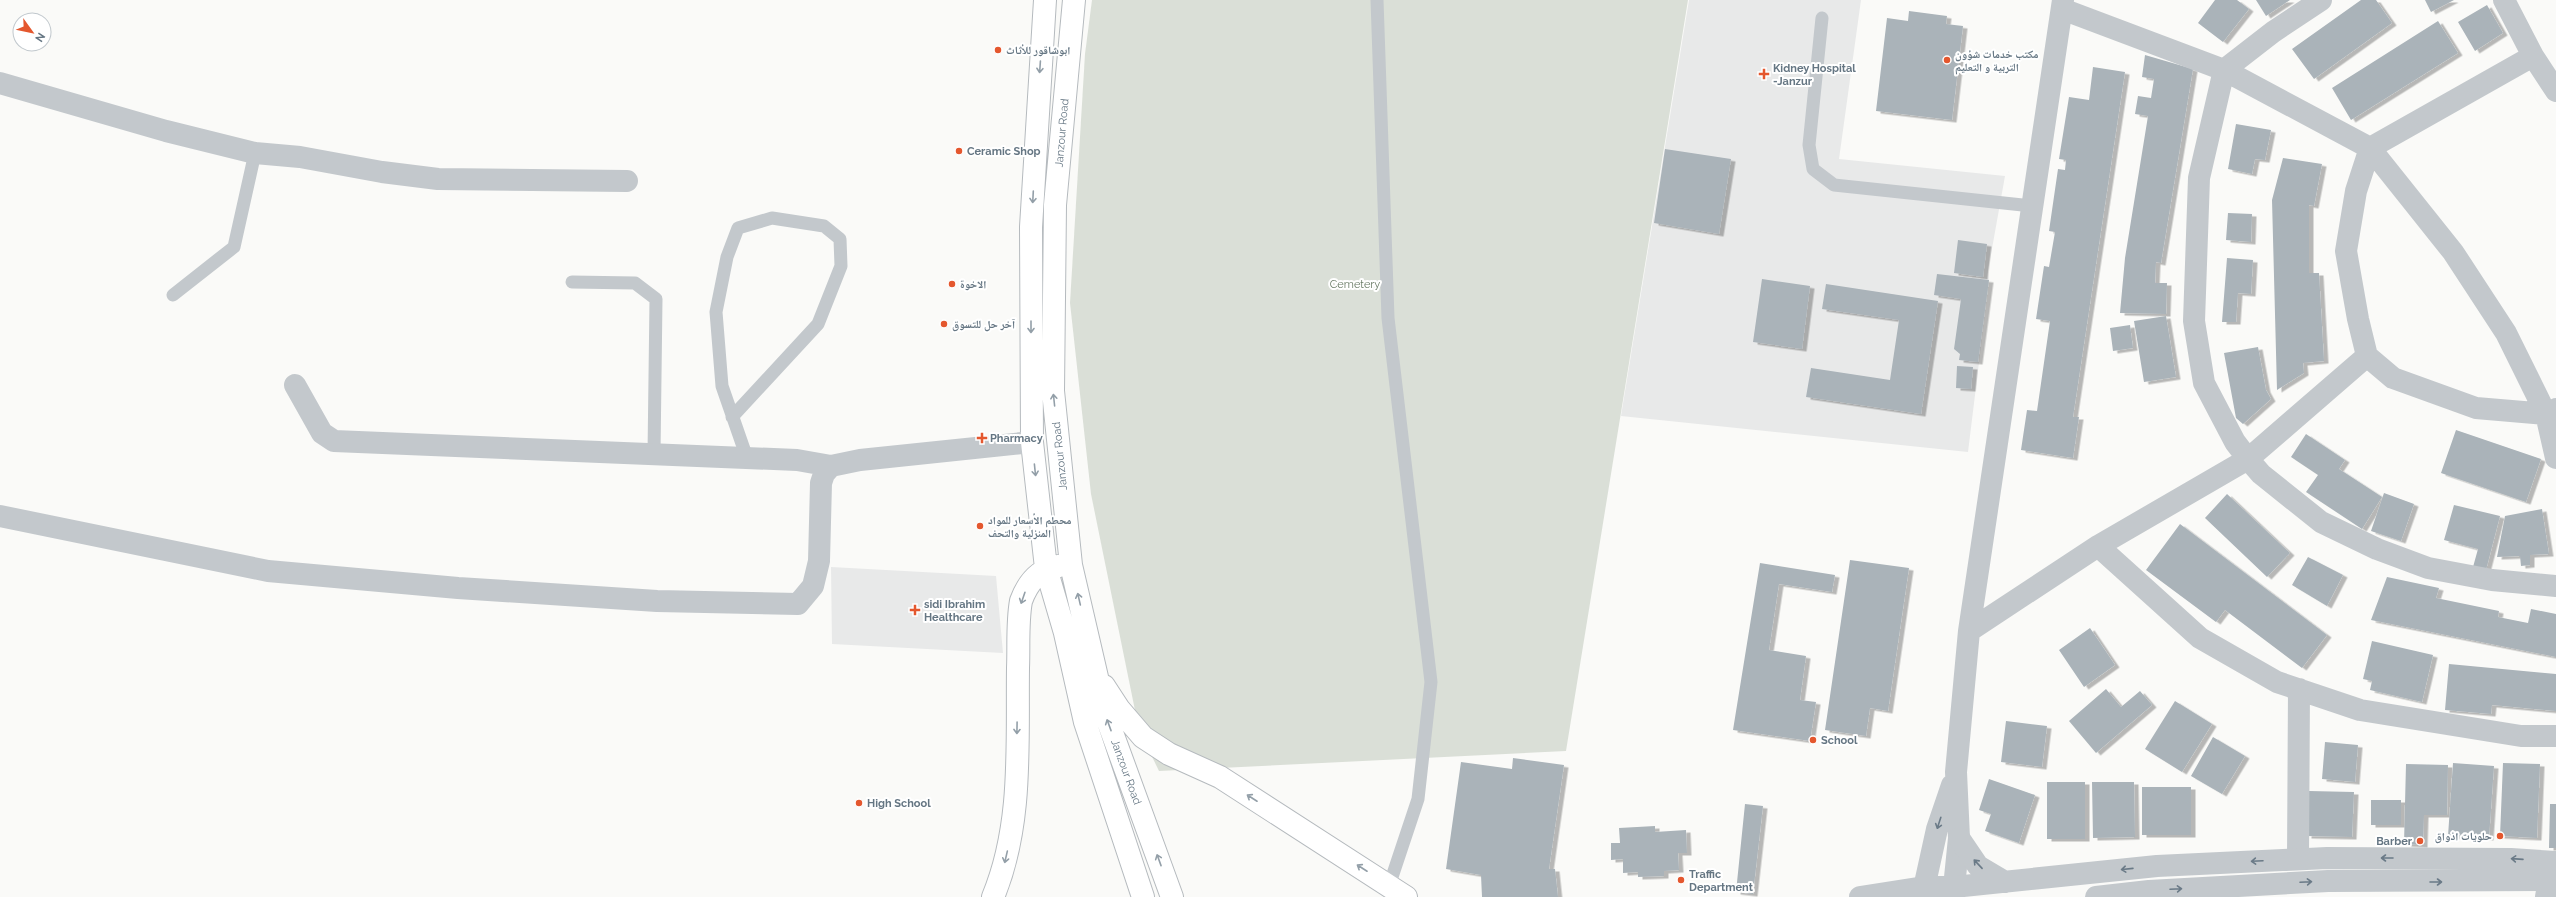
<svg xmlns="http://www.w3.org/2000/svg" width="2556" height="897" font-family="Raleway,'Noto Naskh Arabic',sans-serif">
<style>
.built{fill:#e8e9e9}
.green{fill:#dadfd7}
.building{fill:#aab3b9;filter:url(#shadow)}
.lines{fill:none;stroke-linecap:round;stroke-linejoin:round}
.primary-casing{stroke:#b5babe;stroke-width:24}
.service{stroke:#c3c8cc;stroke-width:13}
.minor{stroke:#c3c8cc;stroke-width:22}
.tertiary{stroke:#c3c8cc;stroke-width:22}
.primary{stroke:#fff;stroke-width:22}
.oneway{stroke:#939fa8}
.oneway2{stroke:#6a7a87}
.poi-dot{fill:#e4572e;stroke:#fff;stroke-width:1.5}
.labels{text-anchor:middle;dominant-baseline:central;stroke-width:4;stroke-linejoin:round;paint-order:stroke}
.poi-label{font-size:11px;font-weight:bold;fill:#657683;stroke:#fff;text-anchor:start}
.street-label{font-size:11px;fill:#657683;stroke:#fff}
.park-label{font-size:11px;fill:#687a64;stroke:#fff}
</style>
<defs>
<filter id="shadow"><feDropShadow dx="4.5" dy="2.5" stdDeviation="0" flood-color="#0004"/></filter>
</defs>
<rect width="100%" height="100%" fill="#fafaf8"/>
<path class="built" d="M1689,0H1861L1839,159L2005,176L1988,271L1989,281L1968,452L1621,416Z
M831,567L996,576L1003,653L832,644Z"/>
<path class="green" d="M1092,0H1688L1566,751L1159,771L1139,730L1091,494L1070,303L1085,54Z"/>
<path class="building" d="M2215,0H2237L2249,9L2223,42L2198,23Z
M2256,0H2290L2266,16Z
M2361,0H2376L2392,23L2314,79L2292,49Z
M2425,0H2454L2431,12Z
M2487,5L2503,33L2475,51L2458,22Z
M1909,11L1947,16L1946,24L1963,26L1952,120L1876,111L1887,18L1908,21Z
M2438,21L2458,53L2351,120L2332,88Z
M2145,55L2193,69L2161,263L2156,262L2155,283H2167L2166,314L2120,313L2125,258L2148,116L2135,114L2138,96L2151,98L2154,79L2142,77Z
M2093,67L2125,72L2073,417H2079L2073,458L2021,450L2027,410L2037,411L2050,321L2036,319L2044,266L2049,267L2055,232L2049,231L2058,169L2065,170L2066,160L2059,159L2069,97L2089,100Z
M2236,124L2271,130L2265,160L2255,159L2252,174L2228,169Z
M1665,149L1731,159L1719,234L1654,223Z
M2283,158L2322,164L2314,206L2309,205V273H2319L2324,361L2303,363L2304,373L2277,390L2272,200Z
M2228,213L2252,214L2251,242L2226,240Z
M1958,240L1987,244L1983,277L1954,273Z
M2227,258L2253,260L2251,294L2238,293L2236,322H2222Z
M1937,274L1989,280L1978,362L1959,360L1960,354L1954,349L1961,299L1934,295Z
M1762,279L1810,286L1802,349L1753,342Z
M1826,284L1938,301L1921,414L1806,397L1811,368L1890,380L1899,320L1822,309Z
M2166,316L2176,377L2144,382L2134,321Z
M2130,325L2133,348L2113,351L2110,328Z
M2258,347L2266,390L2271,399L2243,424L2236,418L2224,353Z
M1957,366L1973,367L1971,389L1956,388Z
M2456,430L2541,459L2526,502L2441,473Z
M2306,434L2345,460L2339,469L2382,497L2362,529L2306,492L2318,475L2291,457Z
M2384,493L2414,504L2401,541L2371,531Z
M2227,494L2290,553L2267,577L2205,518Z
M2454,505L2500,516L2486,570L2473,567L2478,549L2444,540Z
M2542,509L2549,554L2530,555V565L2521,566L2520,556L2497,557L2505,516Z
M2180,524L2327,635L2302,668L2225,610L2216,622L2146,570Z
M2308,557L2343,575L2327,606L2292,585Z
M1850,560L1909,568L1888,711L1870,708L1866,736L1825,730Z
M1760,563L1835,575L1832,592L1779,584L1769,650L1806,656L1800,700L1816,702L1810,741L1733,730Z
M2387,577L2439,588L2436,598L2499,611L2498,617L2528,623L2531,609L2556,614V657L2371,620Z
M2090,628L2115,665L2084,687L2059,650Z
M2372,641L2433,655L2422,702L2370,690L2372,681L2363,679Z
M2449,664L2556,674V711L2492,705L2491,714L2445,710Z
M2106,689L2121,707L2140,691L2152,705L2096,753L2069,721Z
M2175,701L2212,724L2182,772L2145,749Z
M2006,721L2047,726L2042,767L2001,762Z
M2213,737L2245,756L2222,794L2191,776Z
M2325,742L2358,745L2355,782L2322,779Z
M1513,758L1564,765L1549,869H1555L1558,897H1482L1481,875L1446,869L1461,762L1512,769Z
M2453,763L2494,766L2489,838L2448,836Z
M2503,763L2540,764L2537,838L2500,836Z
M2406,764L2448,765L2447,815H2424L2423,845L2404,844Z
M1989,779L2035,795L2019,843L1985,831L1991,814L1979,810Z
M2047,782H2085V839H2047Z
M2092,782H2134L2135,837L2093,838Z
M2142,787H2191V835H2142Z
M2309,791L2354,792L2352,837L2307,836Z
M2371,800H2401V825H2371Z
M1745,804L1763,806L1753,894L1736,892Z
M2550,804H2556V848H2549Z
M1655,826V832L1686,830L1687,853H1678L1679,870L1664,871V876L1638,877V872L1623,873V859L1611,860V843H1620L1619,828Z"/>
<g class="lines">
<g class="primary-casing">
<path id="primary" d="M1045,0L1031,227L1032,442L1046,568L1065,633L1085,722L1143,897
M1074,0L1055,205L1053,391L1071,565L1106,716L1172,897
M1104,686L1119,709L1143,737L1169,754L1220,777L1406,897
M993,897C1023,825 1017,745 1018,668C1019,646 1017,623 1021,601C1028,582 1039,569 1059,566"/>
</g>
<path class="service" d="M1377,0L1388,318L1431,682L1418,799L1389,886
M1822,18L1809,145L1813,169L1834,185L2032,206
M572,282L635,283L656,299L654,454
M173,295L234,247L255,153
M732,417L818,324L841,266L840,239L824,226L772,218L738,228L727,257L716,312L722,386L747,458"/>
<path class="minor" d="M2321,0L2273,32L2224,70L2199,178L2194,321L2204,383L2235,442L2248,459L2261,474L2321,522L2377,549L2428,568L2492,580L2556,586
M2504,0L2533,56L2556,91
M2062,9L2224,70L2370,148L2453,252L2506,333L2546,414L2556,458
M2533,56L2370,148L2356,191L2346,251L2358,319L2367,356L2393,378L2476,408L2546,414L2556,409
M0,83L166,131L255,153L300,157L382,172L438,179L627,181
M295,385L322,433L334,441L797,460L831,466
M0,516L268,571L458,588L657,601L798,604L813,586L819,561L821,483L824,474L831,466L860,460L1032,442
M2098,546L2200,638L2277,682L2360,710L2521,736H2556
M1969,631L2098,546L2248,459L2367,356
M2298,859L2299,689
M1922,897L1937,829L1952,785
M1953,897L1959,838L1956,772L1969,631L2063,0
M2546,897L2549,880"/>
<path class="tertiary" d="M1959,838L1978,866L2005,882
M1860,897L1924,887H1954L2157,866L2327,858L2511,859L2556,862
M2096,897L2149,891L2328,881L2556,880"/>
<use href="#primary" class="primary"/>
</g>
<defs><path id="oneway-shaft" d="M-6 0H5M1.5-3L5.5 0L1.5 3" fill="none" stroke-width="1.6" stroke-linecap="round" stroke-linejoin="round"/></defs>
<g class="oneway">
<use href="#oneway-shaft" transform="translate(1040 67) rotate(94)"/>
<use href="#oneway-shaft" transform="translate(1033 197) rotate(93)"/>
<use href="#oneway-shaft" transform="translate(1031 327) rotate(90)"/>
<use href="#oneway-shaft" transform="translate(1054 400) rotate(-96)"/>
<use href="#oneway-shaft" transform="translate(1035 470) rotate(84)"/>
<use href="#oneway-shaft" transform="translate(1023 598) rotate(109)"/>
<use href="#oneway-shaft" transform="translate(1079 599) rotate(-103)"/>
<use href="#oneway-shaft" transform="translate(1109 725) rotate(-110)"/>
<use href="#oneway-shaft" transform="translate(1017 728) rotate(91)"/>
<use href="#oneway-shaft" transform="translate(1252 798) rotate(-147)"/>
<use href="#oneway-shaft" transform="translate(1006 857) rotate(103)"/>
<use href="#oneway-shaft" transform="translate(1159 860) rotate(-110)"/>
<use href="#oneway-shaft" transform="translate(1362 868) rotate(-147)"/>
</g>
<g class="oneway2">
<use href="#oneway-shaft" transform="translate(1939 823) rotate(108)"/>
<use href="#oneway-shaft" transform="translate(2387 858) rotate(-180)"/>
<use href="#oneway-shaft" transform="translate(2517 859) rotate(-176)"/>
<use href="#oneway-shaft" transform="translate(2257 861) rotate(177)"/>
<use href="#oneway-shaft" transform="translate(1978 864) rotate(-133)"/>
<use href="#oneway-shaft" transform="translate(2127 869) rotate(174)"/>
<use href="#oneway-shaft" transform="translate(2306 882) rotate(-3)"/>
<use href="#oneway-shaft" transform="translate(2436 882)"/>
<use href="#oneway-shaft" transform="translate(2176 889) rotate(-3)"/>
</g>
<g class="poi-dot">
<circle cx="998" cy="50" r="4"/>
<circle cx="1947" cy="60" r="4"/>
<path d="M1762 68h4v4h4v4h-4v4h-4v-4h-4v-4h4z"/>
<circle cx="959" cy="151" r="4"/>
<circle cx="952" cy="284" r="4"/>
<circle cx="944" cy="324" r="4"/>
<path d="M980 432h4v4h4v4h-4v4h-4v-4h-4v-4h4z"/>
<circle cx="980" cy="526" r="4"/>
<path d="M913 604h4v4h4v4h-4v4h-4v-4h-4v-4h4z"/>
<circle cx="1813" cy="740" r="4"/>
<circle cx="859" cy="803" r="4"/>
<circle cx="2500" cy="836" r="4"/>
<circle cx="2420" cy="841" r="4"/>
<circle cx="1681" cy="880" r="4"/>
</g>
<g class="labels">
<g class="poi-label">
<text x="1006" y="50">ابوشاقور للأثاث</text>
<text x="1955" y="54">مكتب خدمات شؤون<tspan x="1955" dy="13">التربية و التعليم</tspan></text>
<text x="1773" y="68">Kidney Hospital<tspan x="1773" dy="13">-Janzur</tspan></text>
<text x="967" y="151">Ceramic Shop</text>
<text x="960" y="284">الاخوة</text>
<text x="952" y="324">آخر حل للتسوق</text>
<text x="990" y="438">Pharmacy</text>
<text x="988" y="520">محطم الأسعار للمواد<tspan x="988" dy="13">المنزلية والتحف</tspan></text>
<text x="924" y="604">sidi Ibrahim<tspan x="924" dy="13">Healthcare</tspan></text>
<text x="1821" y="740">School</text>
<text x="867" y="803">High School</text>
<text x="2492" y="836" text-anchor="end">حلويات اذواق</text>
<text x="2412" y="841" text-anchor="end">Barber</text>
<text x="1689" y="874">Traffic<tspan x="1689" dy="13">Department</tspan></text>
</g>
<g class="street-label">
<text transform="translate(1062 133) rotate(-85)">Janzour Road</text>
<text transform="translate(1060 456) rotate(-96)">Janzour Road</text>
<text transform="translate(1126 772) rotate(70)">Janzour Road</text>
</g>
<g class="park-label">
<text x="1355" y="284">Cemetery</text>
</g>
</g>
<g transform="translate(32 32) rotate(123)"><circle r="19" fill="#ffffff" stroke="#c1c8cd"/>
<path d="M0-3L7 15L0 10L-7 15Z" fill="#e4572e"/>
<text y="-6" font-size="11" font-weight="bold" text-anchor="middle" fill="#657683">N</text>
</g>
</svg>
